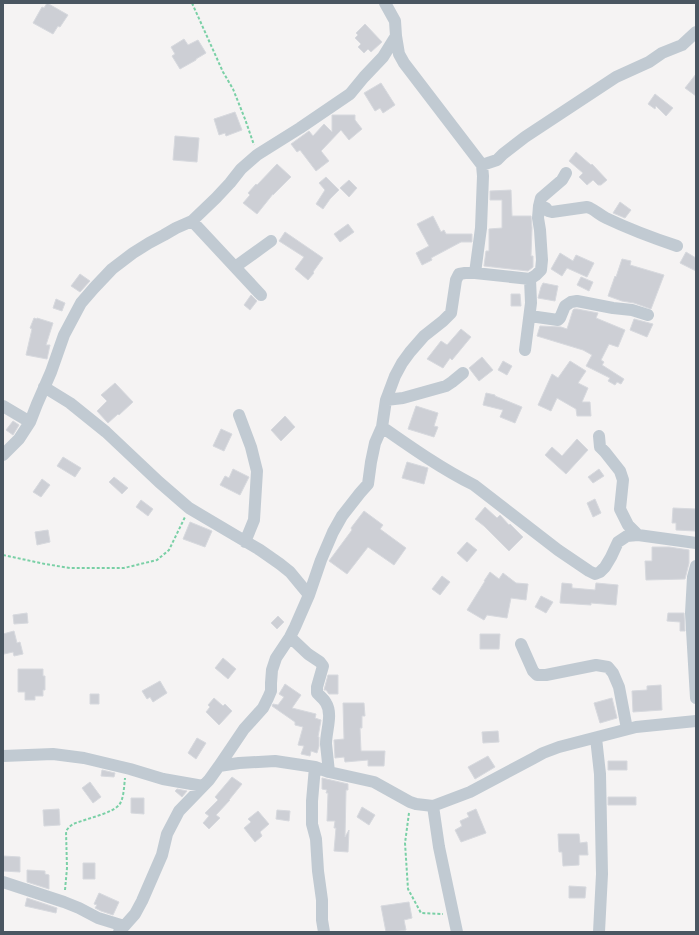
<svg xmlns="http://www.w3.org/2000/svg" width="699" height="935" font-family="'Fira Sans',sans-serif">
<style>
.building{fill:#cdcfd5;stroke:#d7d9de}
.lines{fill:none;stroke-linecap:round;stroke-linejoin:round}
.path{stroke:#7ad0a6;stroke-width:2;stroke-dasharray:3 2;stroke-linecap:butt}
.minor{stroke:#c1cad2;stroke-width:12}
</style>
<rect width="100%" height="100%" fill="#f5f3f3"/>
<path class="building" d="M47,3L68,15L60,27L58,26L53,34L33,23L42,7L44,8Z
M365,24L382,42L371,52L368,49L364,53L358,47L361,44L355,38L358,35L356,33Z
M184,39L188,45L198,40L206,53L196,59V60L180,69L172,56L175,54L171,47Z
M696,74V96L685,88Z
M381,83L395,105L383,113L380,108L375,111L364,93Z
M655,94L673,108L666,116L656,106L655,109L648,104Z
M235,112L242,130L226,136L225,133L219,135L214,119Z
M332,115H355V120L362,129L349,140L341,130L321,151L329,161L316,171L300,150L297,152L291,144L309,131L313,136L324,124L332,132Z
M175,136L199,138L197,162L173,160Z
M576,152L591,165L592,164L607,180L601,185H598L593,180L587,185L579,177L583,173L569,161Z
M277,164L291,177L273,195V194L257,214L243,203L250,195L248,193L256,184L257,185Z
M326,177L339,190L330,199L323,209L316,204L325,190L319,183Z
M349,180L357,188L349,197L340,188Z
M511,190L512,216H531L532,228L531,256H533V267L528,271L484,266L486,251H489V229L502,228V200H490V191Z
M620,202L631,210L625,218L613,213Z
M433,216L441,232L444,230L446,234H472V242H461L431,258L432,260L422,265L416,253L429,246L417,224Z
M348,224L354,232L340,242L334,234Z
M285,232L323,258L313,272L314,273L308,280L295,269L304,257L279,241Z
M686,252L696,258V271L680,263Z
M560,253L573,261L576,255L594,263L587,277L567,268L562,276L551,269Z
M622,259L631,261L630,265L664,275L651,309L634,303L622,301L608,296L615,276L616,277Z
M80,274L90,281L80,292L71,286Z
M581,277L593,282L589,291L577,285Z
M543,283L558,286L555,301L538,298L541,287Z
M511,294H520L521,306H511Z
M251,295L257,301L250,310L244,305Z
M56,299L65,303L62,311L53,308Z
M574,309H577L598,313L596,318L625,330L618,347L609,344L601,360L604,362L602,365L624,379L621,384L617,382L615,385L608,381L610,378L586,366L592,355L583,350L537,336L540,326L561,327L567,329L573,310Z
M34,318L37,319V318L53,323L46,345H50L47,359L26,355L32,329L30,328Z
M634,319L653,324L647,337L630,330Z
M461,329L471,337L452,360L450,358L443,368L427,359L441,341L447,345Z
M482,357L493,370L479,381L469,368Z
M503,361L512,366L507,375L498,370Z
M570,361L586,371L578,383L588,388L582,402H590L591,416H577L576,409L557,398L551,411L538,405L552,374L558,378Z
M115,383L133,402L119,415L118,414L108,423L97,411L107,401L101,395Z
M486,393L495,395V396L522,407L515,423L500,417L503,410L483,405Z
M416,406L438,413L434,426L438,427L434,437L408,429Z
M285,416L295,427L281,441L271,430Z
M13,421L19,425L13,435L6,430Z
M221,429L232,434L224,451L213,446Z
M577,439L588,450L566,474L545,455L552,447L562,456Z
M63,457L81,468L75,477L57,466Z
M407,462L428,468L424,484L402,478Z
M233,469L249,477L240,495L220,485L225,476L229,478Z
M599,469L604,476L593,483L588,477Z
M114,477L128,488L122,494L109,482Z
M42,479L50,485L41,497L33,492Z
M595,499L601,513L593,517L587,503Z
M141,500L153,509L148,516L136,507Z
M485,507L497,518L500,515L509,525L510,524L523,537L509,551L484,526L475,519Z
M673,508L696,509L695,531L676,530V523H672Z
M364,511L383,525L380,529L406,548L394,565L368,547L347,574L329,561L352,530L351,528Z
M190,522L212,531L205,547L183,539Z
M48,530L50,542L37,545L35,532Z
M467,542L477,550L467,562L457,553Z
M652,547H669L689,550V563L685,579L646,580L645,561H652Z
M490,572L499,579L503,573L516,583L528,584L526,600L511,598L507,618L487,615L484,620L467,610L485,581H484Z
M442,576L450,582L440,595L432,589Z
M562,583L572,584V588L595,590L596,583L618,585L616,605L591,603V605L560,603Z
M541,596L553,602L546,613L535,607Z
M27,613L28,623L14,624L13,615Z
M668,613H684L685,631H680V622L667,621Z
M278,616L284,622L277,629L271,623Z
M14,631L17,643L20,642L23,654L14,656L13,652L4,654L3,648V634Z
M480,634H500L499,649H480Z
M223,658L236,669L228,679L215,668Z
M18,669H43V676H45V690H43V696H35V700H25V692H18Z
M328,675H338V694H329L326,690H324Z
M160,681L167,693L153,702L150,697L147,699L142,691Z
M285,684L301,695L292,708L316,714L315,718L321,720L318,737H319V746L317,753L311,751L310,756L301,754L304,746L298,745L303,727L295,725V722L272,706L273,704L278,705L284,697L279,694Z
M661,685L662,710L633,712L632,691L647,690V686Z
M90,694H99V704H90Z
M214,698L223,706L225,704L232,711L219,725L206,712L210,707L208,705Z
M612,698L617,718L600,723L594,703Z
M343,703H364L365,716H362V728H360L361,751H385L384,766H368V760L345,762L344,757L335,758L334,740L344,739Z
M498,731L499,742L483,743L482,732Z
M197,738L206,743L196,759L188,753Z
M488,756L495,767L475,779L468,767Z
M608,761H627V770H608Z
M102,770L115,773L114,777L101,776Z
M232,777L242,784L229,800H230L216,815L220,818L209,829L203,823L209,816L205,813L218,800L215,797Z
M322,778L348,784V790H346L345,837L349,830L348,852L334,851L336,828H334L335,821H327L328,793H326L327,790L322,789Z
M90,782L101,797L93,803L82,788Z
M177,789L187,791L182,797L175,791Z
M608,797H636V805H608Z
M131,798H144V814L131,813Z
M362,807L375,815L369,825L357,817Z
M59,809L60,825L44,826L43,810Z
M476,809L486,833L461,842L455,830L462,826L460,821L469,817L467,813Z
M277,810L290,811L289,821L276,819Z
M258,811L269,824L260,832L262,836L255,842L244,828L251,822L248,819Z
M558,834H579L580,843L587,842L588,855H579V865L563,866L562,852H559Z
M3,856L20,857V872L3,871Z
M83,863H95V879H83Z
M27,870L45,871V874L49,875V889L27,882Z
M569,886L586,887L585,898H569Z
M99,893L119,902L113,915L101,911L95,908L97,905L94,904Z
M27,898L57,908L56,913L25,906Z
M409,902L412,918L404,920L406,930L394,932H386L381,906Z"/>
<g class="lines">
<path class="path" d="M192,3L223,72L233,89L245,119L254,145
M3,555L45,564L70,568H124L157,560L169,550L185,517
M409,813L405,843L408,889L421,913L443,914
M65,890L67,868L66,831C71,824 75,823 82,821C92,817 112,813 119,805C124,799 124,786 125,778"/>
<path class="minor" d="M482,165L497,160L503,154L525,137L616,77L649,62L662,53L682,45L696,32
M539,206L546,208L548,211L552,212L587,207L590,208C596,211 600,215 606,218C629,229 653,238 677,246
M192,221L261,295
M235,267L271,241
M475,273L530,279L536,275L541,270L542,260L540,230L538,218L539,206L541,198L562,180L566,173
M530,316L558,320L560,318L565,306L571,302L577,301L613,308L632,310L648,315
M525,350L531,303L530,279
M44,387L70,403L106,432L159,482L189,508L260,550L280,564L290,572L309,595
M386,400L403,398L446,386L452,382L463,373
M3,406L30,422
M239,415L251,447L257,471L254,520L245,542
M382,427C412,448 442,469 474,485L558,550L589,571L595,574L600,572L605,567L611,557L618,542L627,536L638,535L696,543
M599,436L600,447L605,452L620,471L623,480L620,509L628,525L638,535
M3,455L19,439L30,422L37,404L51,372L64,335L81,303L94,288L112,269L133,253L149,243L164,235L176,228L192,221L216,198L230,183L241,169L257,155L300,128L350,94L364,77L383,57L396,36
M696,566L693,577L691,613L696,698
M290,637L308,654L320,662L323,666L317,687V693C320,696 324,699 326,703C333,714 326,731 326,744C327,753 328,763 329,772
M521,644L533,671L537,675H546L596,665L608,667L613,673L619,687L627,729
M596,738L600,774L602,874L599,932
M3,756L53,754L84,758L130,769L163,779L203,786
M219,766L244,729L263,708L268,698L271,691V683L272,670L276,658L290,637L295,627L309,595L321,560L333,532L342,516L360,493L368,484L371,462L375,443L382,427L386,400L395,376L402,363L410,352L424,336L443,321L451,313L456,280L459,274L465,273H475L481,228L483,176L482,165L404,63L399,54L396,36L395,21L385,3
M315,767L312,801V824L316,839L318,871L322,900V920L324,932
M433,806L439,847L457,932
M3,882L64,902L79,908L98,918L124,926
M119,932L135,914L142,901L162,855L167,834L179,811L209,780L219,766L239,763L275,761L315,767L329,772L374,782L410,802L416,804L433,806L470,792L534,758L543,753L559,747L636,727L696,721"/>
</g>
<rect width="699" height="935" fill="none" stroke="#4a5661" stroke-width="8"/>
</svg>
